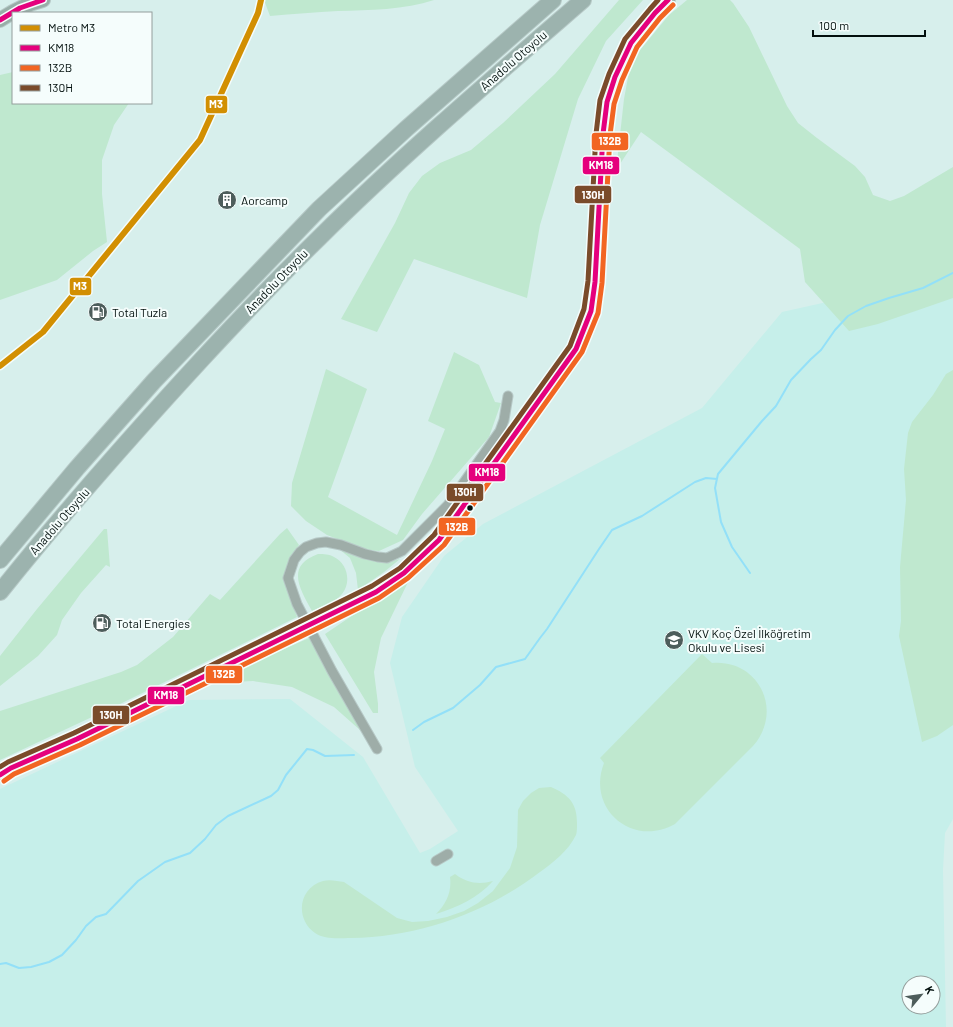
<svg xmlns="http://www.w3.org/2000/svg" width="953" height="1027" font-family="Barlow,sans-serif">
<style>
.built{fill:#c6efea;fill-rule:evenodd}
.green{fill:#bfe8cf}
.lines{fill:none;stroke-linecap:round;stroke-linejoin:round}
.stream{stroke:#93e0f8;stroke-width:2}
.street-casing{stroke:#b7c9c7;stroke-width:11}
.primary-casing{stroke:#b7c9c7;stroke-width:16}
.highway-casing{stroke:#b7c9c7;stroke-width:18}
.street{stroke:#9eada8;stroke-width:9}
.primary{stroke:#98aea8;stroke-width:14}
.highway{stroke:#9cb3ae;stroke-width:16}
.primary-bridge-casing{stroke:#b7c9c7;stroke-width:16;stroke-linecap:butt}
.primary-bridge{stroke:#98aea8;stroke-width:14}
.bus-1-casing{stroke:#f5fdfc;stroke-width:8}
.bus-2-casing{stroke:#f5fdfc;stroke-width:8}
.bus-3-casing{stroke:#f5fdfc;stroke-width:8}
.bus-1{stroke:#e5007d;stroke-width:5}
.bus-2{stroke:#f26522;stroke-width:5}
.bus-3{stroke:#7a4b2a;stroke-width:5}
.metro-1-casing{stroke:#f5fdfc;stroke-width:9}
.metro-1{stroke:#d28f02;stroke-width:6}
.bus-dot{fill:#020f0d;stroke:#f5fdfc;stroke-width:1.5}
.labels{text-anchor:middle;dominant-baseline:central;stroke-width:4;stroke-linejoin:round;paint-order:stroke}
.street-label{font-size:12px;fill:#020f0d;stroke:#f5fdfc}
.poi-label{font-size:12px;fill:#020f0d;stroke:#f5fdfc;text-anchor:start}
.line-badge{stroke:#f5fdfc;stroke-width:1.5}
.badge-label{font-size:11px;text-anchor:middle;font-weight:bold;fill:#fff}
</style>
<rect width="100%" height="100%" fill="#d7efec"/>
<path class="built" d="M953,274V819L945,833L943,870L946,1027H0V789L189,700L290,699L363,757L420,853L430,849L458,831L415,767L390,663L402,617L444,556L483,524L702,408L782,312ZM909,983H933V1007H909Z"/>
<path class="green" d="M264,0H434C405,10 369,10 338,11C316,12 293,14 270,16Z
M619,0H643L606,41L578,99L540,225L527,298L414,259L377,332L341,319L395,223L409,193L422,176L440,163L471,150L503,123L555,74Z
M687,0H730L733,3L749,27L787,106L798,123L817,138L855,166L865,177L873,195L890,201L904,196L953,167V298L878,324L849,331L805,282L800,249L641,132L620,164L617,162L624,99L631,61L669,15Z
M13,72V103H129L114,125L102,160V194L107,242L93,251L57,280L0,300V75Z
M454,352L479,365L495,402L501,403L489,437L422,514L403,540L379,551L366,550L327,535L306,521L291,506L292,483L326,369L367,389L328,497L397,535L432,461L445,429L428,421Z
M953,370V725L937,736L922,742L899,636L901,621L900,567L906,500L904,469L908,433L912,422L933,395L946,374Z
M287,528L299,545L290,558L283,578L297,617L122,703L0,760V711L121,672L137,665L173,637L210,594L220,600L280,534Z
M104,529H107L110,567L106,565L81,593L62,620L57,635L38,656L0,686V656L37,609Z
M339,549L367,558L388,562L400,559L384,572L358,590L356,573L350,558Z
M318,554C324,554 329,554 334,557C347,563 352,582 342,594C335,603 322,606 312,611C300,589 285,566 318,554Z
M410,578L381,638L374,672L378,704V713H373L325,634L405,580Z
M309,638L360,727V730L334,707L292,687L253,681L216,683L211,681Z
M702,654L712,663C759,659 784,711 753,746L675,824C633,848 586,809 604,763L600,758Z
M551,787C569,795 577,803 577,823C577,827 577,832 576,835C568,851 554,862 540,872C486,913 419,937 351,938C340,938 325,940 315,933C295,919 298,888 323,881C330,879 337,881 344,882L397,918L412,922L428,921L447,917L464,911L478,903L493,891L510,868L517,847L518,810L523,801L531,793L539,788Z
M455,874C467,883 479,885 493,881C478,898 458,907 436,914C446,904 452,892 450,877Z"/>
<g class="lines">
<path class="stream" d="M750,573L732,547L721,522L715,488L718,474L762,421L776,406L791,380L811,359L821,350L835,330L848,316L866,306L889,298L923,288L953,273
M413,730L424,722L453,708L480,685L496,667L525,659L540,638L547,629L599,549L612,530L642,516L695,482L706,478L717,479
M0,964L6,963L19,968L31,967L49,962L62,955L76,940L86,926L96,917L106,914L138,881L165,862L190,853L205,839L216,825L228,816L271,796L278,790L286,775L307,749L313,750L325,756L354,755"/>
<g class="street-casing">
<path id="street" d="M377,749L332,671L297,604L288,578L294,560L300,552L306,547L317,543L326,542L341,545L365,554L378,557L387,558L402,551L448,505L500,431L504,420L508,396
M436,861L448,854"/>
</g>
<g class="primary-casing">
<path id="primary" d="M0,20C13,11 27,4 43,0
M342,609L376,592L404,573L439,540L576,349L591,311L595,282L603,134L607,102L615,77L631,43L655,13L668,0
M0,775L11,768L77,739L274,643"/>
</g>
<g class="highway-casing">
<path id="highway" d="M0,560L77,468L154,381L319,209L406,129L553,0
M0,592C65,511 133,434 203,358C241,317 279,277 319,238C403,155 493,78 583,0"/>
</g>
<use href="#street" class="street"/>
<use href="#primary" class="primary"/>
<use href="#highway" class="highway"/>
<g class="primary-bridge-casing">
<path id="primary-bridge" d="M274,643L342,609"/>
</g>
<use href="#primary-bridge" class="primary-bridge"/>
<g class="bus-1-casing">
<path id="bus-1" d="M0,20L20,8L43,0
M0,775L11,768L77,739L376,592L404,573L439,540L576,349L591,311L595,282L603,134L607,102L615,77L631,43L655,13L668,0"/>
</g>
<g class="bus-2-casing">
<path id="bus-2" d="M4,781L14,774L80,745L379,598L408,578L444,545L582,352L598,313L602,283L610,135L614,104L622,80L637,47L660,18L673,5"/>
</g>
<g class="bus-3-casing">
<path id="bus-3" d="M0,767L8,762L74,733L372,586L400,568L434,535L570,346L584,309L588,281L596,134L600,100L609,74L625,39L650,9L658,0"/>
</g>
<use href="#bus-1" class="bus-1"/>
<use href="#bus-2" class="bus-2"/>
<use href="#bus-3" class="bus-3"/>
<g class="metro-1-casing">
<path id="metro-1" d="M0,366L43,332L200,140L258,13L261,0"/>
</g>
<use href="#metro-1" class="metro-1"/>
</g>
<defs>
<g id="building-disc" transform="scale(1)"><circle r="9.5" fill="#4d5d5b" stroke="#f5fdfc"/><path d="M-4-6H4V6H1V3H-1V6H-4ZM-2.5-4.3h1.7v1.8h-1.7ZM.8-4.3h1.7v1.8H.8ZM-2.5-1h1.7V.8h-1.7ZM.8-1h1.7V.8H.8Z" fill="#fff"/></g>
<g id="fuel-disc" transform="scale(1)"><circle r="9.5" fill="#4d5d5b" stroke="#f5fdfc"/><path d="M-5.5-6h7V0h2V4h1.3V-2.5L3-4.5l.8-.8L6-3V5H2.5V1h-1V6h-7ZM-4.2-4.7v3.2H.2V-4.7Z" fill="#fff"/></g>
<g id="school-disc" transform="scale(1)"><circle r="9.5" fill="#4d5d5b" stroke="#f5fdfc"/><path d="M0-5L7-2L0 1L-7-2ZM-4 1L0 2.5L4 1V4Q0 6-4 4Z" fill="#fff"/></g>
</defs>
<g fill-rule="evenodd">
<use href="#building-disc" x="227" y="200"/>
<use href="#fuel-disc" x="98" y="312"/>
<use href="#fuel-disc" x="102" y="623"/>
<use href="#school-disc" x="674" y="640"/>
</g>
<circle class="bus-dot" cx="470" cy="508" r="3.5"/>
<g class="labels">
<g class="street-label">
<text transform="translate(513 60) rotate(-41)">Anadolu Otoyolu</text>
<text transform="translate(276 281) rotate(-46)">Anadolu Otoyolu</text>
<text transform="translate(59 521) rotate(-49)">Anadolu Otoyolu</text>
</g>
<g class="poi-label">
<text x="241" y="200">Aorcamp</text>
<text x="112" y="312">Total Tuzla</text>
<text x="116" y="623">Total Energies</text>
<text x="688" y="633">VKV Koç Özel İlköğretim<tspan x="688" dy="14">Okulu ve Lisesi</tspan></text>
</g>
</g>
<g class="line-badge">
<rect x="205" y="95" width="23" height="19" rx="4" fill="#d28f02"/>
<rect x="591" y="132" width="38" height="19" rx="4" fill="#f26522"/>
<rect x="582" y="156" width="38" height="19" rx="4" fill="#e5007d"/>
<rect x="574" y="185" width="38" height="19" rx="4" fill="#7a4b2a"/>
<rect x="69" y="277" width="23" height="19" rx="4" fill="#d28f02"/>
<rect x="468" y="463" width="38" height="19" rx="4" fill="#e5007d"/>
<rect x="446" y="483" width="38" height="19" rx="4" fill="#7a4b2a"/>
<rect x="438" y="517" width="38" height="19" rx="4" fill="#f26522"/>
<rect x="205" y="665" width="38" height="19" rx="4" fill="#f26522"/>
<rect x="147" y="686" width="38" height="19" rx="4" fill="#e5007d"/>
<rect x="92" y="705" width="38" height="20" rx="4" fill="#7a4b2a"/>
</g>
<g class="badge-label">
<text x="216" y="108">M3</text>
<text x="610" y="145">132B</text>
<text x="601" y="169">KM18</text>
<text x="593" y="199">130H</text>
<text x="80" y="290">M3</text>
<text x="487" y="476">KM18</text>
<text x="465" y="496">130H</text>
<text x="457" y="531">132B</text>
<text x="224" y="678">132B</text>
<text x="166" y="699">KM18</text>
<text x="111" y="719">130H</text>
</g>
<rect x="12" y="12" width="140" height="92" fill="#f5fdfc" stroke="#949e9c"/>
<rect x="20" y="25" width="20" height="6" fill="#d28f02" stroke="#949e9c"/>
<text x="48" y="32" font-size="12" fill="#020f0d">Metro M3</text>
<rect x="20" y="45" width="20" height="6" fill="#e5007d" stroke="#949e9c"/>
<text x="48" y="52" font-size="12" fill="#020f0d">KM18</text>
<rect x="20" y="65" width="20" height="6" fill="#f26522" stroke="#949e9c"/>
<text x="48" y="72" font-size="12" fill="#020f0d">132B</text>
<rect x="20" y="85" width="20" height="6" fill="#7a4b2a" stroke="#949e9c"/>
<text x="48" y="92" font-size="12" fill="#020f0d">130H</text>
<g transform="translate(921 995) rotate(61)"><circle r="19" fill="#f5fdfc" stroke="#949e9c"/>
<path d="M0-3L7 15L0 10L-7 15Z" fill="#4d5d5b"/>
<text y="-6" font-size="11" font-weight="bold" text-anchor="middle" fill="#020f0d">K</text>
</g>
<path d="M813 30v6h112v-6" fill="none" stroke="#020f0d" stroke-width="2"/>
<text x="819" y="30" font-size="12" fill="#020f0d" stroke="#f5fdfc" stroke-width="3" paint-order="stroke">100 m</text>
</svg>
